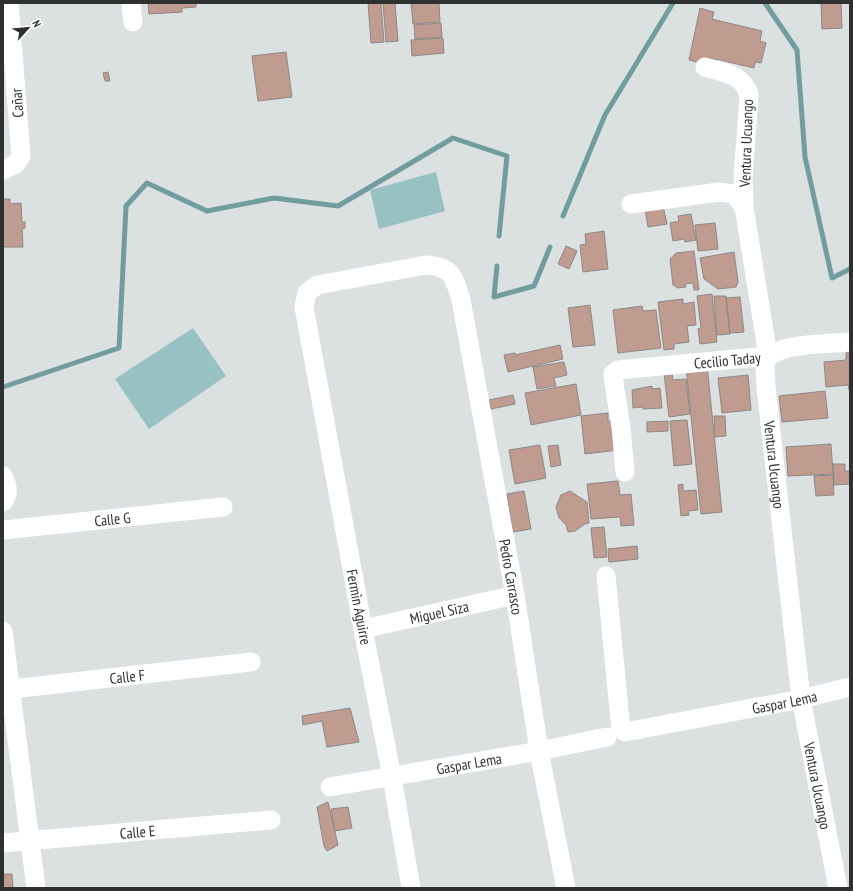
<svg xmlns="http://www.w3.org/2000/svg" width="853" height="891" font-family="'PT Sans Narrow',sans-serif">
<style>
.green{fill:#98c1c3}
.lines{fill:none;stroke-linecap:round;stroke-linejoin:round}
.stream{stroke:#729da0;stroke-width:5}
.building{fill:#c09b8f;stroke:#8c8886}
.street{stroke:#fff;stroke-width:19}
.labels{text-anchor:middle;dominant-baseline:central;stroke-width:3.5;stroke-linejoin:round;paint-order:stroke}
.street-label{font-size:15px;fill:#2f3131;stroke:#fff}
</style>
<rect width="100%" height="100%" fill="#dbe0e0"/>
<path class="green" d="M436,172L445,211L379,229L370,190Z
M193,328L226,376L149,429L115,379Z"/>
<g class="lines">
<path class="stream" d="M765,3L797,50L805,157L832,278L850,269
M563,216L605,115L673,3
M497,266L494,297L534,286L550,247
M3,387L119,348L126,206L147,183L207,211L274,198L338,206L453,138L507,156L499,236"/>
</g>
<path class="building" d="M148,3H196V7L182,8V12L149,14Z
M368,3H381L384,42L371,43Z
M383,3H395L398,41L386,42Z
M411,3H439L440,22L413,24Z
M821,3H841L842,28L822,29Z
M700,8L714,12L712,19L762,31L760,41L766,43L761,63L755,62L754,68L716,59L715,67L689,60Z
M441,23L442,37L415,39L414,25Z
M443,38L444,53L412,56L411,40Z
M286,52L292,97L258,101L252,56Z
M108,72L110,81H105L103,73Z
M3,199H10V204L21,203L22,222H25V228L22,229L23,247H3Z
M663,206L667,224L648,227L645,209Z
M691,214L696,240L685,242L684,239L673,241L670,223L679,221L678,216Z
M715,223L718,249L698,251L695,225Z
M604,231L608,269L583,272L580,245L586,244L585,234Z
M566,246L577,251L569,269L558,264Z
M694,251L699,290H694L693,283L685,284L686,287L678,288L673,285L670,259L676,253Z
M734,252L738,282L736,287L718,289L704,279L700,258Z
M712,294L717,342L700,344L698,329L701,328L697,296Z
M714,296H726L730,334L717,335Z
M740,297L744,332L730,333L726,298Z
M683,299V304L694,302L696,325L687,326L689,342L674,344V349L664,350L658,302Z
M590,305L595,345L573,347L568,308Z
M642,306L643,311L656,310L661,348L618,353L613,310Z
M560,345L563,359L508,372L504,355L515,353V355Z
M848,350H850V393L848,385L826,387L824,362L846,360V354Z
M564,362L567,375L554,378L556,386L537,389L533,367Z
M707,365L722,512L701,514L686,367Z
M672,372L673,380L686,379L690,414L669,417L664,373Z
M748,375L751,410L722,413L718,378Z
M576,384L581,415L531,425L525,393Z
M652,386V389L660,388L662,408L643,409V407L633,408L632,390Z
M825,391L828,418L782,422L779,396Z
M513,395L515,404L491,409L489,400Z
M608,413V421H615L618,450L585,454L581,416Z
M714,416H725L726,436L715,437Z
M687,420L692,464L674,466L670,421Z
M668,421V431L647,432V422Z
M831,444L833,474L788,476L786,447Z
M540,445L546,478L515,484L509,450Z
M558,445L561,465L551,467L548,446Z
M833,464H845V471H850V484L834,485Z
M833,475L834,495L816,496L814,476Z
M618,481L620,495L631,494L634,525L621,526L620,517L591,519L587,484Z
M683,484V491L696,490L698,510L688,511L689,515L681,516L678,485Z
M524,491L531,529L513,532L507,494Z
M570,491L587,502L589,523L585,524L575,531L568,532L566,525L559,518L556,507L561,495Z
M604,527L607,557L594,558L591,528Z
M637,546L638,559L609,562L608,549Z
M350,708L359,742L327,747L322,721L303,725L302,716Z
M328,802L338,845L327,851L324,846L317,807Z
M348,807L352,828L335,831L331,809Z
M3,874H12L13,888H3Z"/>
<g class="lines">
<g class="street">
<path d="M131,3L133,22"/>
<path id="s1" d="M705,67C724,73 742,73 749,95L743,177L744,207L768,356L765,366L766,387L801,699L838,888"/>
<path d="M3,170L16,164L21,156L9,3"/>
<path d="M631,204L719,192L734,194L744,207"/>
<path id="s2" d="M625,472L621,427L613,377V374L618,370L768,356C789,343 825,344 850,342"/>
<path d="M3,476C8,485 9,494 3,502"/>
<path id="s3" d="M3,530L223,507"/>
<path id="s4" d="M606,576L620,720L621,729L625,732L801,699L850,687"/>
<path id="s5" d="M363,629L515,595"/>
<path d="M3,631L36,888"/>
<path id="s6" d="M3,690L251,662"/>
<path id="s7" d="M330,787L539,751L607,737"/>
<path id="s8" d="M3,843L271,820"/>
<path id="s9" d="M411,888L392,777L363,629L304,307L307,293L317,285L426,265C453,267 454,277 461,300L515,595L539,751L566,888"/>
</g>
</g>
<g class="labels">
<g class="street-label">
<text transform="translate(17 103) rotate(-94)">Cañar</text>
<text transform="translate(746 143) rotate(-88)">Ventura Ucuango</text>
<text stroke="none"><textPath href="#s2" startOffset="215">Cecilio Taday</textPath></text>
<text stroke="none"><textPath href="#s1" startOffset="428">Ventura Ucuango</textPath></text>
<text stroke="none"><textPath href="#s3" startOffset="110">Calle G</textPath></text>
<text stroke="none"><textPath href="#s9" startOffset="1065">Pedro Carrasco</textPath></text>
<text transform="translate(359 607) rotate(79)">Fermìn Aguirre</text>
<text stroke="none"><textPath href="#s5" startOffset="78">Miguel Siza</textPath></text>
<text stroke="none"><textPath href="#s6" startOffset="125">Calle F</textPath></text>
<text stroke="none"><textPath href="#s4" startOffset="321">Gaspar Lema</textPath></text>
<text stroke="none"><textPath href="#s7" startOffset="141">Gaspar Lema</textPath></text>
<text stroke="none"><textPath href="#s1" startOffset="752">Ventura Ucuango</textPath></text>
<text stroke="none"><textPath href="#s8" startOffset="135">Calle E</textPath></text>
</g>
</g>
<rect width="853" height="891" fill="none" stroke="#2f3131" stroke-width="8"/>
<g transform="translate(28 28) rotate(63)" stroke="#ffffff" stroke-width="3" paint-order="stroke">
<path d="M0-3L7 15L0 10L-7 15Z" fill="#2f3131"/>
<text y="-6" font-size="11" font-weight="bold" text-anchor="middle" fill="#2f3131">N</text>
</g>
</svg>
